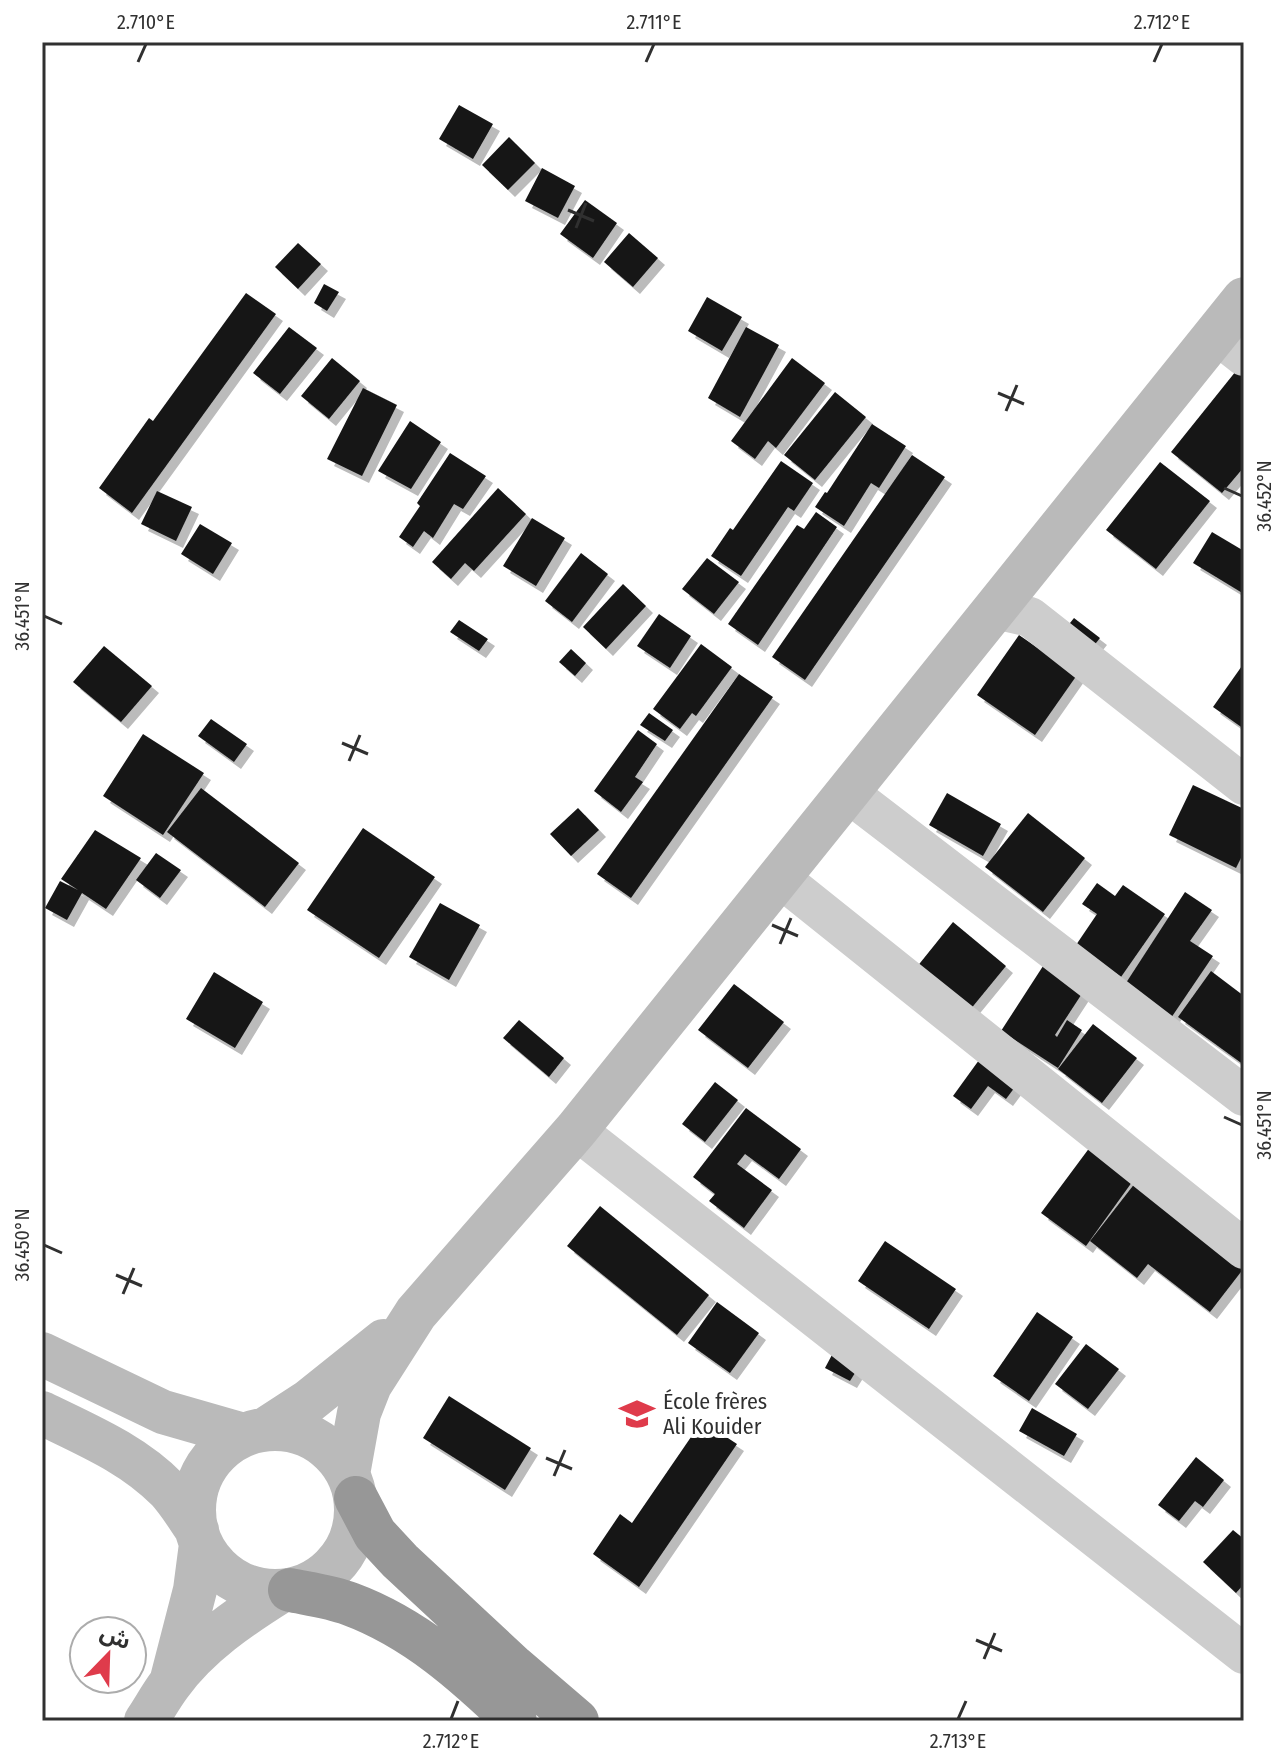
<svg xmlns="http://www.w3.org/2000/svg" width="1286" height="1763" font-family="'Fira Sans Condensed','Noto Sans Arabic',sans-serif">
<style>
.building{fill:#171717;filter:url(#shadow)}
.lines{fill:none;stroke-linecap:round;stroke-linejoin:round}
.street{stroke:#cdcdcd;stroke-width:40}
.secondary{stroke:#bababa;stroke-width:44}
.highway{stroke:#979797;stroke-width:44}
.ticks{fill:none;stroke:#303030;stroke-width:3}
.labels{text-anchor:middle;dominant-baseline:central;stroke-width:8;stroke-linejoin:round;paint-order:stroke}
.poi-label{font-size:22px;fill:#303030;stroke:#fff;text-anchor:start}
.neatline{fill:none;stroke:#303030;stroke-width:3}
.ticks-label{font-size:20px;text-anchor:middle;fill:#303030}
</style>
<defs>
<filter id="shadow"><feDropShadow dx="7" dy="7" stdDeviation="0" flood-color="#0004"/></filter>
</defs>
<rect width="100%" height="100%" fill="#fff"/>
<path class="building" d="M459,105L493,124L473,159L439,139Z
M509,137L535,163L508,190L482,165Z
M542,168L575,186L558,218L525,201Z
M585,200L617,223L593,258L560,234Z
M629,233L658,258L633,287L604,262Z
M298,243L321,264L298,289L275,267Z
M324,284L339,292L327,311L314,303Z
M246,293L276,314L132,513L99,488L149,418L153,421Z
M707,297L742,317L722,351L688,331Z
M289,327L317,348L280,394L253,373Z
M746,327L779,345L740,417L708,398Z
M332,358L360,381L329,419L301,396Z
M792,358L825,383L776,448L768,441L755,459L731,441Z
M1236,371L1244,377V467L1222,493L1171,452Z
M363,388L397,405L362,476L327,459Z
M835,392L866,417L815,480L784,455Z
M410,421L441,442L411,489L378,471Z
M872,424L906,446L879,488L871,483L844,526L815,507L825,492L827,493Z
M450,453L486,476L463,509L454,504L433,538L424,531L413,547L399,537L420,506L417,503Z
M912,455L945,477L805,680L772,657Z
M781,461L813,483L794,511L788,507L741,576L711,556L730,528L733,530Z
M1160,462L1210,501L1156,569L1106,530Z
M498,488L526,514L474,571L465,563L451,579L432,562Z
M157,491L192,507L176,541L141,524Z
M816,512L837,527L758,645L728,624L797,525L804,529Z
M532,518L565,538L536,586L503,566Z
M200,524L232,543L213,574L181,554Z
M1212,532L1244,551V594L1193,563Z
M581,553L608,574L572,622L545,601Z
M707,558L739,582L714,614L682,589Z
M623,584L646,606L606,649L583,627Z
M659,614L691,636L670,668L637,646Z
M1074,618L1100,638L1088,653L1062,633Z
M459,620L488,639L479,651L450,632Z
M1019,635L1077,675L1035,735L977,695Z
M701,644L732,667L696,716L692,713L680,729L653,709Z
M104,646L152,686L121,722L73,682Z
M571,649L586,663L575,676L559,662Z
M1244,663V729L1213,707Z
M739,674L773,697L631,898L597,874Z
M649,713L673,730L665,741L640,725Z
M211,719L247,744L234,762L198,736Z
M638,730L657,744L635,777L643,782L621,812L594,791Z
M143,734L204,773L163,835L103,796Z
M1193,785L1244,809V852L1236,868L1169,835Z
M201,788L299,863L265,907L167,832Z
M947,793L1001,824L983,856L929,825Z
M578,808L599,830L571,856L550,834Z
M1028,813L1085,858L1043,912L985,867Z
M363,828L435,877L379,958L307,910Z
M95,830L141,858L106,909L82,893L67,920L45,908L60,881L78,890L61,879Z
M156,853L181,870L160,898L136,880Z
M1097,883L1115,896L1123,885L1165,914L1121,977L1076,945L1097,914L1082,904Z
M1185,892L1212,910L1190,941L1213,956L1171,1018L1124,986Z
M440,903L480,925L449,980L409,957Z
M953,922L1006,966L965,1016L912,973Z
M1045,963L1085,989L1055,1035L1057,1037L1067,1020L1082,1030L1058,1068L1001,1031Z
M1211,971L1244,996V1065L1178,1017Z
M214,972L263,1002L235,1048L186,1019Z
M734,984L784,1022L748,1068L698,1030Z
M519,1020L564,1058L549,1077L503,1038Z
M1093,1024L1137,1058L1102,1103L1058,1069Z
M987,1049L1024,1075L1006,1099L988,1086L971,1109L953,1096Z
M715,1082L738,1100L705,1142L682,1124Z
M746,1108L801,1149L779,1179L745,1154L737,1164L772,1190L744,1228L709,1201L715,1194L693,1177Z
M1096,1139L1140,1171L1086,1246L1041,1213Z
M1139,1178L1244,1268L1210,1312L1148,1264L1137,1278L1090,1241Z
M600,1206L709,1295L677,1335L567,1246Z
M885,1241L956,1289L929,1329L858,1281Z
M717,1302L759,1333L730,1373L688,1343Z
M1037,1312L1073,1337L1029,1401L993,1376Z
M1086,1344L1119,1369L1088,1409L1055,1384Z
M834,1351L860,1365L850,1381L825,1368Z
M449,1396L531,1448L505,1490L423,1438Z
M1032,1408L1077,1434L1064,1456L1019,1431Z
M702,1421L737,1444L639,1587L593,1554L620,1514L632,1523Z
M1196,1457L1224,1480L1203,1507L1195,1501L1179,1521L1158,1505Z
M1233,1530L1244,1539V1584L1236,1593L1203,1562Z"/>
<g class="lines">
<path class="street" d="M1216,334L1244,356
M995,609L1030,617L1244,785
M847,792L1244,1096
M779,877L1244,1249
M576,1130L1244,1654"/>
<path class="secondary" d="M42,1354L163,1412L243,1435
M42,1413C87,1435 133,1454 168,1490C179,1502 188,1517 197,1530
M266,1429L309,1401L384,1341
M194 1510a81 81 0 1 1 162 0a81 81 0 1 1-162 0Z
M348,1474L359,1413L370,1385L416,1313L576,1130L1244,299
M172,1679L195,1590L201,1544
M146,1721C154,1709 161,1696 170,1684C198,1645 241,1616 281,1591"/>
<path class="highway" d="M356,1498L375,1534L400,1561L514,1667L577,1721
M290,1590C310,1594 332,1597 350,1604C415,1628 466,1674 515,1721"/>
</g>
<path class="ticks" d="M138,62L146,44M646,62L654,44M1154,62L1162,44M568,210L594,221M576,228L586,203M998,393L1024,404M1006,411L1017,385M1224,488L1242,496M44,616L62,624M342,743L368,754M349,761L360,735M772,925L798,936M780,944L791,918M1224,1117L1242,1125M44,1245L62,1253M116,1275L142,1286M123,1294L134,1268M546,1458L572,1469M554,1476L565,1450M976,1640L1002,1651M984,1659L995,1633M451,1719L458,1701M958,1719L966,1701"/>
<defs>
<g id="school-bare" transform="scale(2.76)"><path d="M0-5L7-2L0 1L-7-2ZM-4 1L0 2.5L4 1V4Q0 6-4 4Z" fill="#df3b4b" stroke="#fff" stroke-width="2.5" paint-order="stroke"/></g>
</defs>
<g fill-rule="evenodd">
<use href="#school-bare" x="637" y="1414"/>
</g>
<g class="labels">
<g class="poi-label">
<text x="663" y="1401">École frères<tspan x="663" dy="25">Ali Kouider</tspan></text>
</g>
</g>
<rect width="1286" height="1763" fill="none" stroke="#ffffff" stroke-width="88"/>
<g transform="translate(108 1655) rotate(23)"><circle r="38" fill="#ffffff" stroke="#acacac" stroke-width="2"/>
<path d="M0-6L14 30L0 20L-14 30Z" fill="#df3b4b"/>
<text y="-12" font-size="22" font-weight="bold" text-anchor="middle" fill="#303030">ش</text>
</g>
<rect x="44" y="44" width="1198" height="1675" class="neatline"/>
<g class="ticks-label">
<text x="146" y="29">2.710°E</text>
<text x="654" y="29">2.711°E</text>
<text x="1162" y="29">2.712°E</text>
<text transform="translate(1264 496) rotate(-90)" y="7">36.452°N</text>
<text transform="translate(22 616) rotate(-90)" y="7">36.451°N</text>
<text transform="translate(1264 1125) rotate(-90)" y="7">36.451°N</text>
<text transform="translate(22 1245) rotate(-90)" y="7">36.450°N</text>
<text x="451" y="1748">2.712°E</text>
<text x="958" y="1748">2.713°E</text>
</g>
</svg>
